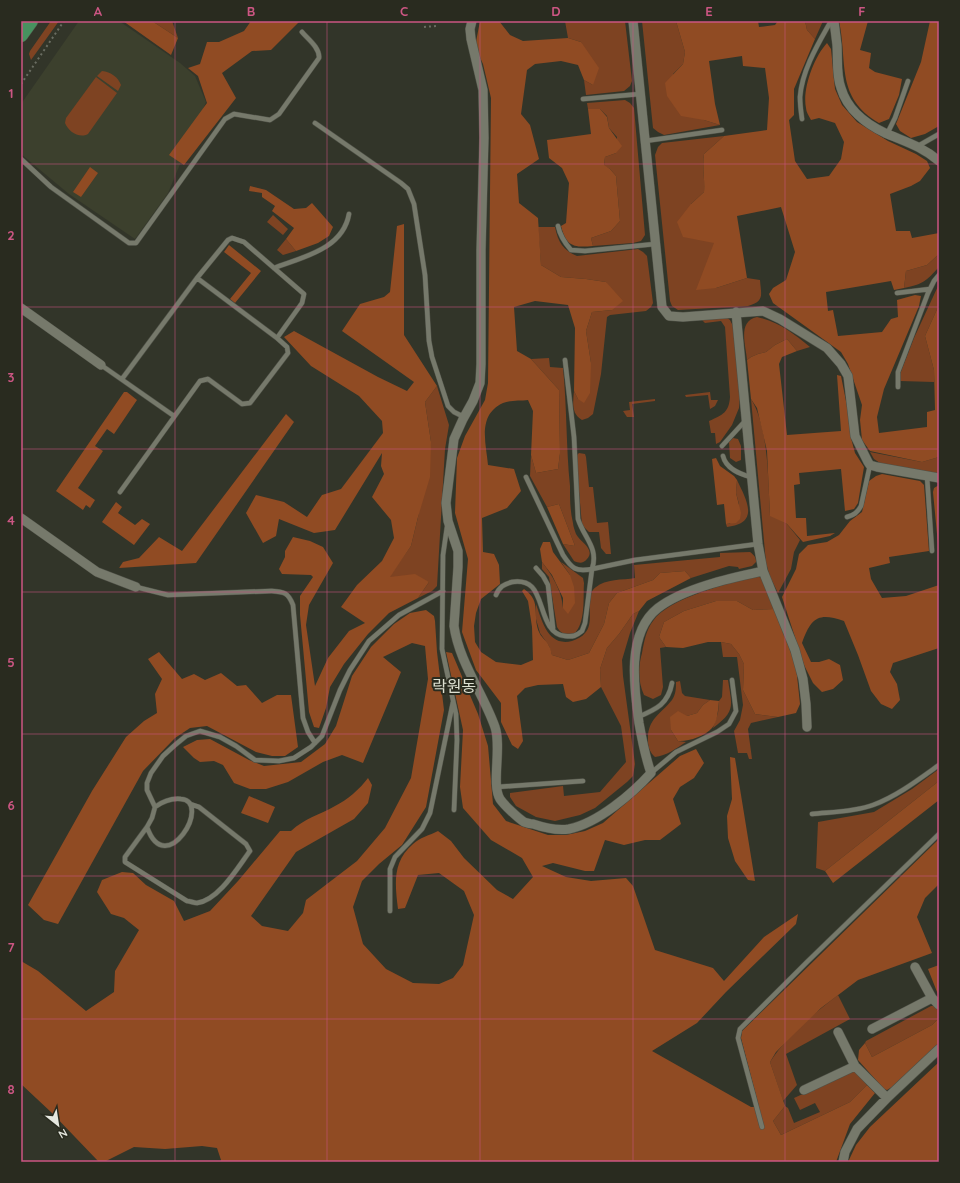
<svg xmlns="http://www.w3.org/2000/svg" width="960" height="1183" font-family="Quicksand,'Noto Sans KR',sans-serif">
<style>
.built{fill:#3c402d}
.green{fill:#7e4322}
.forest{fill:#904b23}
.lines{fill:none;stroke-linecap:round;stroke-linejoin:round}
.service-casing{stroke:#4f5147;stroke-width:5.5}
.minor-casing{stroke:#4f5147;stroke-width:10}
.primary-casing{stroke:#4f5147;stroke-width:15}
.path{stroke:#6a6d62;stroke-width:2;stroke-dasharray:2 3;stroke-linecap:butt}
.service{stroke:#76796b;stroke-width:4.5}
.minor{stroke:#76796b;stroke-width:9}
.primary{stroke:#47925f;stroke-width:14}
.grid{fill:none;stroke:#cc5683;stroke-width:1;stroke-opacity:0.55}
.labels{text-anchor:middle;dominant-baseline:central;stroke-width:4;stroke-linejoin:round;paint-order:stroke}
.quarter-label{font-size:16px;fill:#dde0d1;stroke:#292b1f}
.neatline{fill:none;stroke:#cc5683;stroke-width:1.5}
.grid-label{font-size:13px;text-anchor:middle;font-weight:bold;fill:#cc5683}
</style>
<rect width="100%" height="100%" fill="#323529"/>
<path class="built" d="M79,21H119L180,63L195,76L206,102L168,193L135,239L69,194L21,154V104Z"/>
<path class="green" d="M51,21H59L31,60L29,54L30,51Z
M152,21H172L178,38Z
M565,21H625L632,81L630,86L624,91L586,95L584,80L593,85L581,42L568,38Z
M642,21H676L685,52L683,64L673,74L704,120L720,125L664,135L658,132L653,128Z
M805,21H823L815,39L807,30Z
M102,71C111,72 118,77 121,85L118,91L97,76Z
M96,77L117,93L88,134C79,139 68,131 65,123L66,118Z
M625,100L630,103L634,108L645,235L641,241L633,243L593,246L591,238L611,231L620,221L616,176L610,169L604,166L605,157L616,153L617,137L609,128L607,116L600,109H588L587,103Z
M724,136L704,154C702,167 705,179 704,192L691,204L714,243L716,288L747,278L760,280C761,295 765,301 748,306L678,310L672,306L670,301L655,155L658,147L662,143Z
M273,215L288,229L283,235L267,222Z
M538,227H555C558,242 563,250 577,256L638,249L643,252L647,256L653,303L651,307L646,311L610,315L607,317L601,374L593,414L588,418L582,420C571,414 573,402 574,391L578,399L591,363L586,331L592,312L612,310L606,282L586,279L561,277L541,265Z
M286,239L296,251L283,255L277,250Z
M939,254V267C926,281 924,284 904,288L906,271L927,265Z
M939,284V305L925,336L934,370V382L900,381V374L914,338Z
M726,317L730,320L733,326L740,396L739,408L732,425L720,442L716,444L715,433H711L709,421C723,415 729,412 730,397L725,327L721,321L705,323L702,320Z
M757,317C779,322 793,333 810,347L797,351L787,339L775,345L766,352L758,354L751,357L747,360C746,346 737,321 757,317Z
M549,358L550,367L563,368C567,407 566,447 570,486C570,498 570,511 573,523C573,526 575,531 576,534C580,542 596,549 587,559C583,564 579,563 574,561L563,544L575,546L559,504L547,507L530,476L531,455L536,473L558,469L560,453L559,390L531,359Z
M437,386L449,425L445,449L437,586L432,591L418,598L429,582L389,577L411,546L418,517L431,442L425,402Z
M710,392L711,400H718L715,406L710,409L708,395L686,397L685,395Z
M655,399V401L632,404L634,417H627L623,411L630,410L629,402Z
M751,399C769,428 768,481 770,515L787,524L800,540L794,552L791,569L778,593L770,577L766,563Z
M733,438L738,439L741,446V460L736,462L730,458L729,442Z
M870,452L922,462L939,457V474L880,463L874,459Z
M579,453L585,454L586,457L589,487H593L597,523L608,522L611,554H606L601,548L599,532H589L582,525L576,458L577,455Z
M737,480C747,501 760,523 727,527L726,524H730L739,504L736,493Z
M750,552C754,555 756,557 756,562L752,566L739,569L738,567L729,566L691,578L685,571L660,573L653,580L617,593L609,603L604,624L589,653L568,660L552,655L549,646L540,633L536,619V604C542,621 548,647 572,641C577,639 582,637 585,633C596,622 583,596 596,587C605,579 623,580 635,578L634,565L720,557V553Z
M542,562C552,575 562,591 563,608L570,575L561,562L583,578L584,583C583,598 586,623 574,634C566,636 561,634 557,627L549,577L542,569Z
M756,576L762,578L775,609L753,610L737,601H716L684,611L664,622L659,637L666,647L660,648L663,687L661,695L653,699L644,695C638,682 638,667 642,653C644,642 646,630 653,621C668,598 730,583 756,576Z
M639,611L630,633L622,660L623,676L635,764L633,776L627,782L595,808L580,815L555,821L536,817L516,806L510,797V793L563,786L564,796L600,792L626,762L621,726L601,687L600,669L607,648L619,634L633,614Z
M721,642L731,644L739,654L744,664L743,690L755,714L778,717L751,723L748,729L752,759H749L747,753H738L734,731L740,720L743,705L737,657H723Z
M723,680H728C732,706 736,711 713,728L718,713L719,701L722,697Z
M680,681L682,693L685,696L710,700L703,705L697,713L687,716L671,730L678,741L686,742C677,748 666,756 655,757C650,752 648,748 648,741C647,719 660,715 672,700C676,694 676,688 676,682Z
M939,769V781L825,871L816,868L818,822L874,812L912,789Z
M838,995L850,1019L786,1054L797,1085L783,1101L770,1062C787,1036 813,1014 838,995Z
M931,1006H935L939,1010V1018L932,1025L872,1057L865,1043L866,1041Z
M851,1072H856L867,1085L850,1102L781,1135L773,1121L785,1106L788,1108L794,1123L820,1112L815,1103L800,1110L794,1098Z"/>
<path class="forest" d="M123,21H152L178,38L171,55Z
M251,21H300L271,50L252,51L222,73L236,98L184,165L169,155L207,103L198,76L188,68L200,64L207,42H219L244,31Z
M480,21H499L510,35L523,41L568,38L581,42L599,68L593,85L584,80L578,65L561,61L535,64L527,70L521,114L530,125L539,159L517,174L519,203L538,218L541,265L561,277L586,279L606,282L623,301L612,310L592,312L586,331L591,363L590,393L584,403L578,399L574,391L575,328L568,305L535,301L514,307L517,351L531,359L559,390L560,453L558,469L536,473L531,455L533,411L528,400C520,401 510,400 503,403C477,415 486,443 488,465L514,469L521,491L507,508L482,518L483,552L494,554L499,565L500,584L481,599L476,613L474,626L475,642L481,652L496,662L521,665L533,660L532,627L528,601L522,591L524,589C543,602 531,616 540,634C542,638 547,641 549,646C551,649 551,652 552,655L568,660L589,653L604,624L609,603L617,593L653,580L660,573L685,571L691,578L647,601L639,611L633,614L619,634L607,648L600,669L601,687L586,699L573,702L566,697L563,684L538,685L525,688L517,696L523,741L518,749L512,745L501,722V703L476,670L462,632L468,559L455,513L457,458L465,436L485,400L488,383L491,98L483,64L475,47Z
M676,21H758L759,27L775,25L778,21H805L807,30L815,39L794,89V115L789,120L795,161L807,179L829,176L841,159L844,142L835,123L819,118L811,120C809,116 806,112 806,108C802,89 814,57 827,43L831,49L835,89L842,105L857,122L888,141L916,154L927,161L930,168L920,181L911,186L890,194L896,231H910L912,238L939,233V254L927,265L906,271L904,288L894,290L891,281L826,292L828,311L833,310L838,336L882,332L891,319L898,317L897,300L915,295L921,296L919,306L884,389L877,417L879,433L927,427V412L935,410L934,370L925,336L939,305V457L922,462L870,451L862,440L860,420L862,405L848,364L841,352L773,303L769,294L773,288L786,280L795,252L781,207L737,216L747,278L716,288L696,290L714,243L683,237L677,222L691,204L704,192C705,179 702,167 704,154L724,136L767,130L769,98L765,68L743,66L742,56L709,61L715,104L720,125L704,120L681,116L667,96L665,83L683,64L685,52Z
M839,21H868L860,50L871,53L869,68L875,72L902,79L899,95L889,119L879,123C835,97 848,63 839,21Z
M930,21H939V126L925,134L911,138L900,131L896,124L921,62Z
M588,109H600L607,117L609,128L622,146L616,153L605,157L604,165L610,169L616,176L620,221L611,231L591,238L593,246C573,248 566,246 561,226L566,223L569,183L562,168L549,158L547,140L591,134Z
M90,167L98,173L81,197L73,192Z
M250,186L266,190L294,209L306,208L312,203L333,227L329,236L318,243L296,251L286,239L294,228L272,211L275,206L262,197V193L249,191Z
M404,224V335L437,386L425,402L431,442L430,477L418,517L411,546L390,577L415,574L429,582L418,598L389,613L368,634L344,664L330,687L326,708L319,728L314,727L309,712L300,615V596L313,577L311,575L282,574L279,569L285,557V551L293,537L310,541L323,547L333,563L309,605L306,625L315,686L328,658L349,631L365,623L341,607L357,585L382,561L394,538L391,520L372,497L384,474L381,466L382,453L335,530L314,533L279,519L276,536L263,543L246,513L256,495L284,502L307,517L322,495L341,489L383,433L382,421L359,396L311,366L284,337L294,331L378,377L407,391L414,382L342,331L360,304L384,297L390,292L397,226Z
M229,245L261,271L235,303L230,299L251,273L224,252Z
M787,339L797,351L782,357L779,364L787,435L841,431L837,375L841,376L847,406L851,438L855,453L864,467L858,503L854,509L845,511L841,469L799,473L800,484L794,485L796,518H806L807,536L835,533L830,536L803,542L787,524L770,516L767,451L757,408L751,399L747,360L751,357L758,354L766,352L775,345Z
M124,392H127L137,400L114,434L107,429L95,446L103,451L78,488L95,500L90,508L86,505L83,510L56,491Z
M286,414L294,422L196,563L119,568L123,562L139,558L159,537L182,551Z
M716,458L720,466L734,476L737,480L736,493L741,513L740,519L736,523L726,524L724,504L717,505L712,459Z
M882,474L920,481L924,485L929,551L889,557L890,563L869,568L871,579L882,598L906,596L939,585V648L893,663L890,672L897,684L900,700L892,709L881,704L871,691L858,655L844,621C818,612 811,618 802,643L811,662H819L829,659L840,665L843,680L833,689L822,692L813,683L804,665L782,597L796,569L799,554L808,545L827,542L839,535L850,521L862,512L869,481L876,476Z
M939,485V555L933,492L934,488Z
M116,502L122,507L118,513L135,525L142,519L150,524L134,545L102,522Z
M559,504L575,546L563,544L547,507Z
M543,542H550L553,552L570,575L574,587L575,603L568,614L563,608V598L552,575L542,562L540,549Z
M716,601H737L753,610L775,609L796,666L800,704L796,713L778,717L755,714L743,690L744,664L739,654L731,644L721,642H708L683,648L666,647L659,637L664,622L684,611Z
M426,610L434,616L435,621L437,652L444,710L426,807L402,845L379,864L362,881L353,907L363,944L386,969L413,983L439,984L453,978L463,965L474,915L464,891L439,873L418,875L405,908L398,909C395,884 392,862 413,844C419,838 430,835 438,831L451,841L464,858L497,890L513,899L533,877L522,858L491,840L463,808L460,787L463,730L446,652L452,653L478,714L488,746L493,804L506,821L548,835H566L585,831L603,823L680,756L696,749L704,763L694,778L680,787L673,799L681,824L660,840H645L624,845L605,840L594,871H585L553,863L542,866L566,877L591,881L626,878L633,886L655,950L713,968L724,981L764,937L798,914L796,924L726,992L697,1023L652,1051L751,1107H759L741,1038L742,1031L939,839V884L925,898L917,917L932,953L858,980L821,1008L793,1035L776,1052L770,1062L785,1106L773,1121L781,1135L850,1102L867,1085L875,1093L850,1124L836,1162H220L221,1160L217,1148L202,1146L165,1149L134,1147L106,1161H98L52,1113L21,1084V961L38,971L86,1011L114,992L115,971L139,930L124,918L111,914L97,892L102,880L122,872L133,873L146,885L174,901L184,921L210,911L238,881L280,831H291C305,818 319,815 335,806C347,800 360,789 368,778L372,785L368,803L354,819L296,852L251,916L262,926L288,931L303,913L306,900L357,861L385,828L411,778L428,679L425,646L412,643L383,657L401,672L363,763L342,755L323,762L288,782L266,789H250L234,783L223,765L214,761L200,762L194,758L183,747L197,740L210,739L249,760L264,766L301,762L325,744L336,726L352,676L371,647L394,624L410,613Z
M159,652L182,679L194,674L205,680L221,673L237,686L246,685L262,703L277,695H291L298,747L285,756H272L256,752L207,726L190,728L175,738L143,771L58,924L44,920L28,905L92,791L126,737L144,721L157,713L155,694L162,679L148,659Z
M710,700L719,701C718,708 718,722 712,728C705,736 688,742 678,741L671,730L670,717L678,711L687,716L697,713L703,705Z
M730,757L735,758L755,881L748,880L735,861L728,838L727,816L732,799Z
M939,781V800L833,883L825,871Z
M249,796L275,807L268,823L241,813Z
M939,965V997L928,969Z
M939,1018V1044L892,1087L887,1090L884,1089L858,1060L859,1050L865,1043L872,1057L932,1025Z
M939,1062V1162H848L856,1145L870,1127Z"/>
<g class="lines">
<g class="service-casing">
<path id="service" d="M583,99L640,94
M802,119C801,112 800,104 800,97C802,70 818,44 831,21
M315,123L401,183L408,189L414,204L425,275L429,341L432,357L448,406L454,412L460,415H465
M887,134L895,118L908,81
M645,141L722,130
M918,146L939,134
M21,159L51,187L129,243H136L225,119L234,114L270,120L279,114L319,58C320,48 308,39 302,32
M558,226C560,236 564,242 571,250L585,251L655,244
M274,268C303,257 343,249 349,214
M197,278L228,240L232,238L244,242L304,294L302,303L277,338
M897,293L930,289
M565,360L574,437L578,519C584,538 599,548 592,569L635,560L758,544
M101,365L174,416
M898,387V372L928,293L934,281L939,275
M722,446L746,420
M723,456C726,469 740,474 751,477
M927,476L932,551
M120,492L200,381L208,379L242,404L250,403L288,353L287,347L277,338L197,278L122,379
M847,517C854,515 857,513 861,506L870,465
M447,527L443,555L442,649L456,714L457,740L454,810
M536,568L543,576L548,585L553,628
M136,587L168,595L271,591C284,592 288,592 293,605L303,718L308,732L315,743
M496,595C499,587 504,584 512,582C519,581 527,582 532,587C544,599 542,634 565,636C573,637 576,636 582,631L585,623L592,569C576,572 572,569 563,555L526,477
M638,717C657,709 668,704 672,683
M651,773L676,752L717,732L729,724L736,711L732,680
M497,787L583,781
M190,804L199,807L246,844L250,851C238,867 219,900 197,903C194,903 190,901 187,901L125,862V857L147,827L152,818L155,807L147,790V783L151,773L163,756L175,745L186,736L200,731L220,737L236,746L255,760L279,761L294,758L311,747L322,736L340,690L350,670L369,641L399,615L443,591
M812,814C831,812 854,812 873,805C897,796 918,780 939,765
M147,827C166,881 213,801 181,799C171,798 162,802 155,807
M390,911V869L395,857L422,829L430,813L453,702
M762,1127L738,1038L740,1029L807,962L939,834"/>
</g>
<g class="minor-casing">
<path id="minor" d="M472,21L470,29L471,39L483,90L484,138L481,250V364L480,383L473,401L463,419L454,439L446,503L448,521L458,551V567L454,626C459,662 483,693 495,727C502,747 491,785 500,799C504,805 518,818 524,822C527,823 530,824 533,824C545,828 557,831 569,829C598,823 632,794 651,773C645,756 642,740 639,723C634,688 626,633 658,608C684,588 731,578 763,571
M633,21L662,307L669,316L683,317L763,311L780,319L827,348L841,364L848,376L855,436L868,462L870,465L877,467L939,478
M834,21C835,29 836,37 837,45C838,60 836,75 841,88C847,109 866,124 885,133C906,142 921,146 939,161
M21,308L101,365
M736,312L758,544L763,571L795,650L803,679L806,704L807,727
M21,518L97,572L136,587
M915,967L932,998L939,1005
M872,1029L932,998
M838,1032L855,1066L887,1098
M804,1090L855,1066
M843,1162L845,1152L857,1129L887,1098L939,1049"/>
</g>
<g class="primary-casing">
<path id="primary" d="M21,35L31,21"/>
</g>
<path class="path" d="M424,27L437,26
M21,84L64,21"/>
<use href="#service" class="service"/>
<use href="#minor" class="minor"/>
<use href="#primary" class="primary"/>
</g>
<path class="grid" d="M175,21V1162M327,21V1162M480,21V1162M633,21V1162M785,21V1162M21,164H939M21,307H939M21,449H939M21,592H939M21,734H939M21,876H939M21,1019H939"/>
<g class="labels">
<g class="quarter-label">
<text x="454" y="686">락원동</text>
</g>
</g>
<rect width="960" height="1183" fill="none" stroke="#292b1f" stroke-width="44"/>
<g transform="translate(58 1125) rotate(150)" stroke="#292b1f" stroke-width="3" paint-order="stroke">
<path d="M0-3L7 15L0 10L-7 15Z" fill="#e5e7df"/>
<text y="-6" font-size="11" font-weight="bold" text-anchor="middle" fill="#e5e7df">N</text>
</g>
<rect x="22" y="22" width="916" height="1139" class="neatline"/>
<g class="grid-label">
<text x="98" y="16">A</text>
<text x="251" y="16">B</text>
<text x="404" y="16">C</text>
<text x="556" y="16">D</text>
<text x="709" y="16">E</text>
<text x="862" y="16">F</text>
<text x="11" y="98">1</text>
<text x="11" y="240">2</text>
<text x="11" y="382">3</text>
<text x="11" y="525">4</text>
<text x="11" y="667">5</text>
<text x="11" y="810">6</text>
<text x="11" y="952">7</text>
<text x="11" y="1094">8</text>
</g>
</svg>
